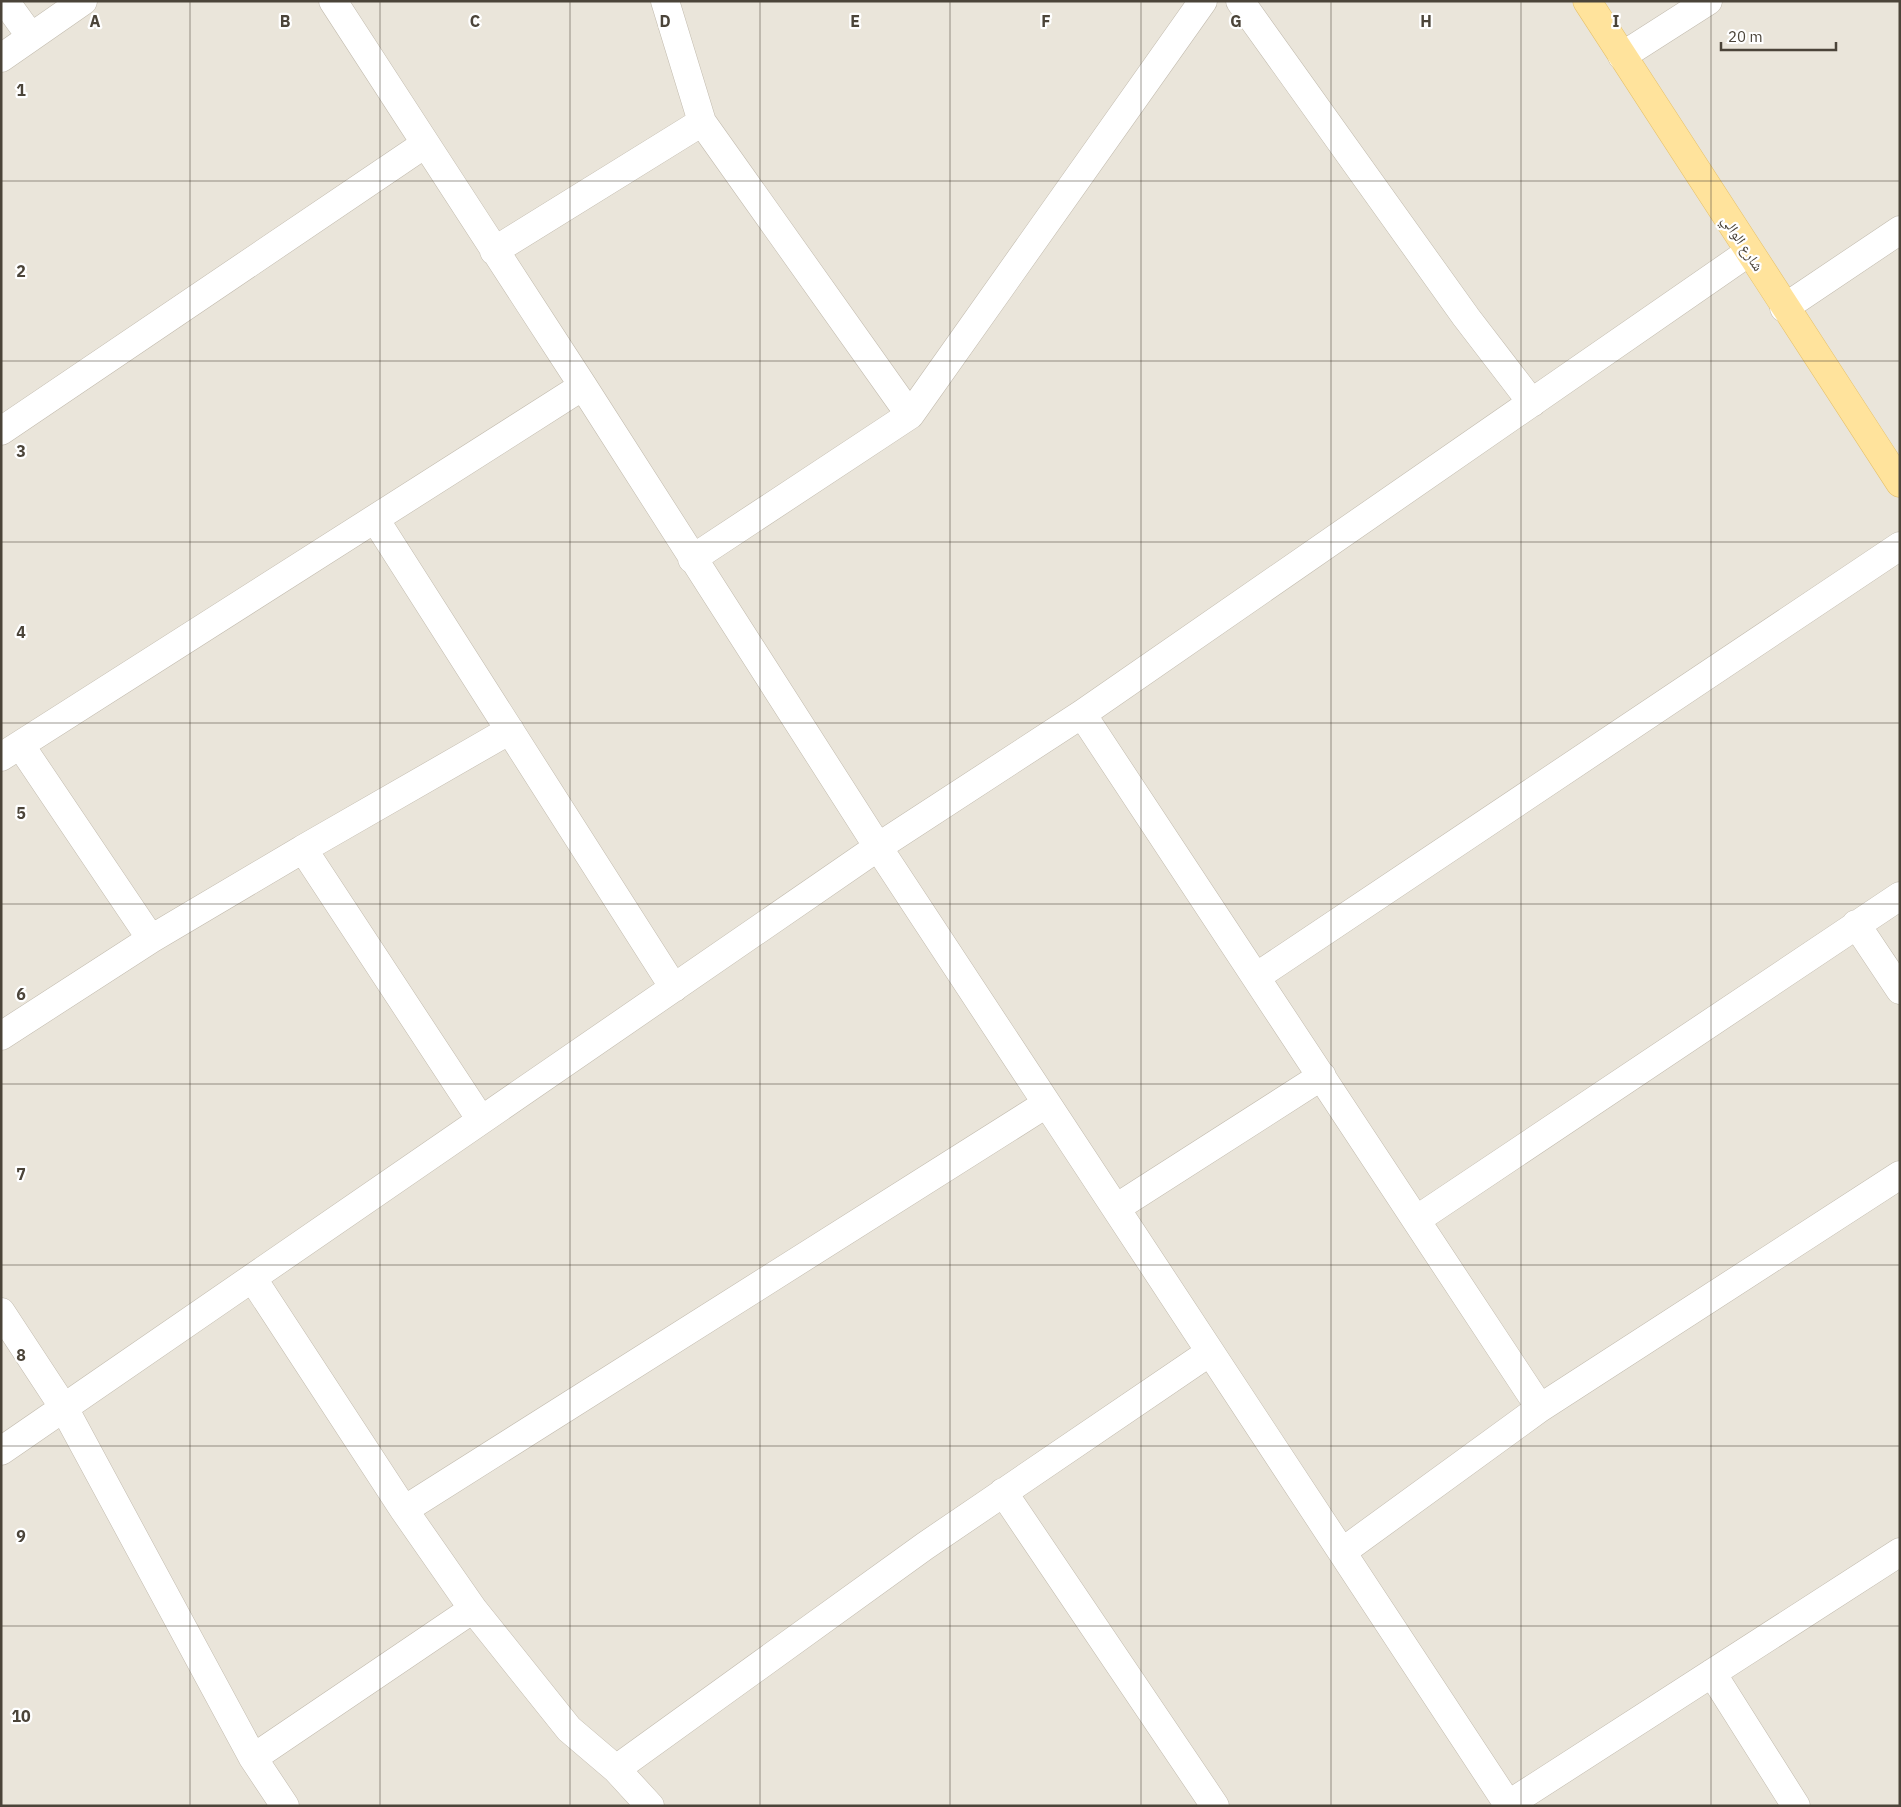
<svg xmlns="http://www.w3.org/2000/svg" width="1901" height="1807" font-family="'IBM Plex Sans','Noto Naskh Arabic',sans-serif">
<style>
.residential{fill:#eae5da}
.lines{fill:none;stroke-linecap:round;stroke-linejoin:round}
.minor-casing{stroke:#c2bbae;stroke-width:29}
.major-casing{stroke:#e6c16a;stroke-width:29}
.minor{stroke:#fff;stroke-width:28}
.major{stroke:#ffe39c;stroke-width:28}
.grid{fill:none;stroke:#4b4439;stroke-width:1;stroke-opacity:0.55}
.labels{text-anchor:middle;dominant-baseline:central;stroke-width:4.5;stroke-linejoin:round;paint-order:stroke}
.street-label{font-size:15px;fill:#4b4439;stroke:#fff}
.grid-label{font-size:16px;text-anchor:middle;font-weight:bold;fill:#4b4439;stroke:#fff;stroke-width:4.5;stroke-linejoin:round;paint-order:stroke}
</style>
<rect width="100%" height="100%" fill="#f6f3ec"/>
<path class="residential" d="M1,1H1900V1806H1Z"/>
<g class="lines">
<g class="minor-casing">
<path id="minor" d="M5,1L31,37
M333,1L583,386L878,847L1509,1806
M665,1L702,122L910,415
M1240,1L1466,317L1532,403
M1622,56L1708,1
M1,58L83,1
M494,251L702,122
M1784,308L1900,230
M1,431L425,144
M375,519L674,988
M692,559L910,415L1203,1
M1082,714L1540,1408
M21,746L151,939
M1,757L583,386
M303,849L510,730
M1856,924L1900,990
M1256,977L1900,546
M1,1036L151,939L303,849L481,1120
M1116,1208L1322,1076
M1416,1220L1900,896
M253,1279L404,1510L473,1609L569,1729L616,1769L650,1806
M1,1312L64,1408L253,1758L285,1806
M1,1451L878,847L1082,714L1749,252
M1003,1492L1215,1806
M404,1510L1046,1104
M1342,1552L1540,1408L1900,1175
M1712,1673L1796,1806
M253,1758L473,1609
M616,1769L925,1546L1210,1352
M1506,1806L1900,1552"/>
</g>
<g class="major-casing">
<path id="major" d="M1587,1L1900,483"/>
</g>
<use href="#minor" class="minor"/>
<use href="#major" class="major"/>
</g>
<path class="grid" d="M190,1V1806M380,1V1806M570,1V1806M760,1V1806M950,1V1806M1141,1V1806M1331,1V1806M1521,1V1806M1711,1V1806M1,181H1900M1,361H1900M1,542H1900M1,723H1900M1,904H1900M1,1084H1900M1,1265H1900M1,1446H1900M1,1626H1900"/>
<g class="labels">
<g class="street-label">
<text transform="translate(1743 243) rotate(57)">شارع الوالي</text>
</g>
</g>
<g class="grid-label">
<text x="95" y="27">A</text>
<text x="285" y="27">B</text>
<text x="475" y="27">C</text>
<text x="665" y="27">D</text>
<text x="855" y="27">E</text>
<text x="1046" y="27">F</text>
<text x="1236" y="27">G</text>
<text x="1426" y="27">H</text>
<text x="1616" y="27">I</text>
<text x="21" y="96">1</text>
<text x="21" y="277">2</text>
<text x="21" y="457">3</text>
<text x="21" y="638">4</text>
<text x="21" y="819">5</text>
<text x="21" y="1000">6</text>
<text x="21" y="1180">7</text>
<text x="21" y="1361">8</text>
<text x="21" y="1542">9</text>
<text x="21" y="1722">10</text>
</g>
<rect width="1901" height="1807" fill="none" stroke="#4b4439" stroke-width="5"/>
<path d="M1721 42v8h115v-8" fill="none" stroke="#4b4439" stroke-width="2.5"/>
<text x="1728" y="42" font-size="15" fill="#4b4439" stroke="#ffffff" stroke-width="4" paint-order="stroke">20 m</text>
</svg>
